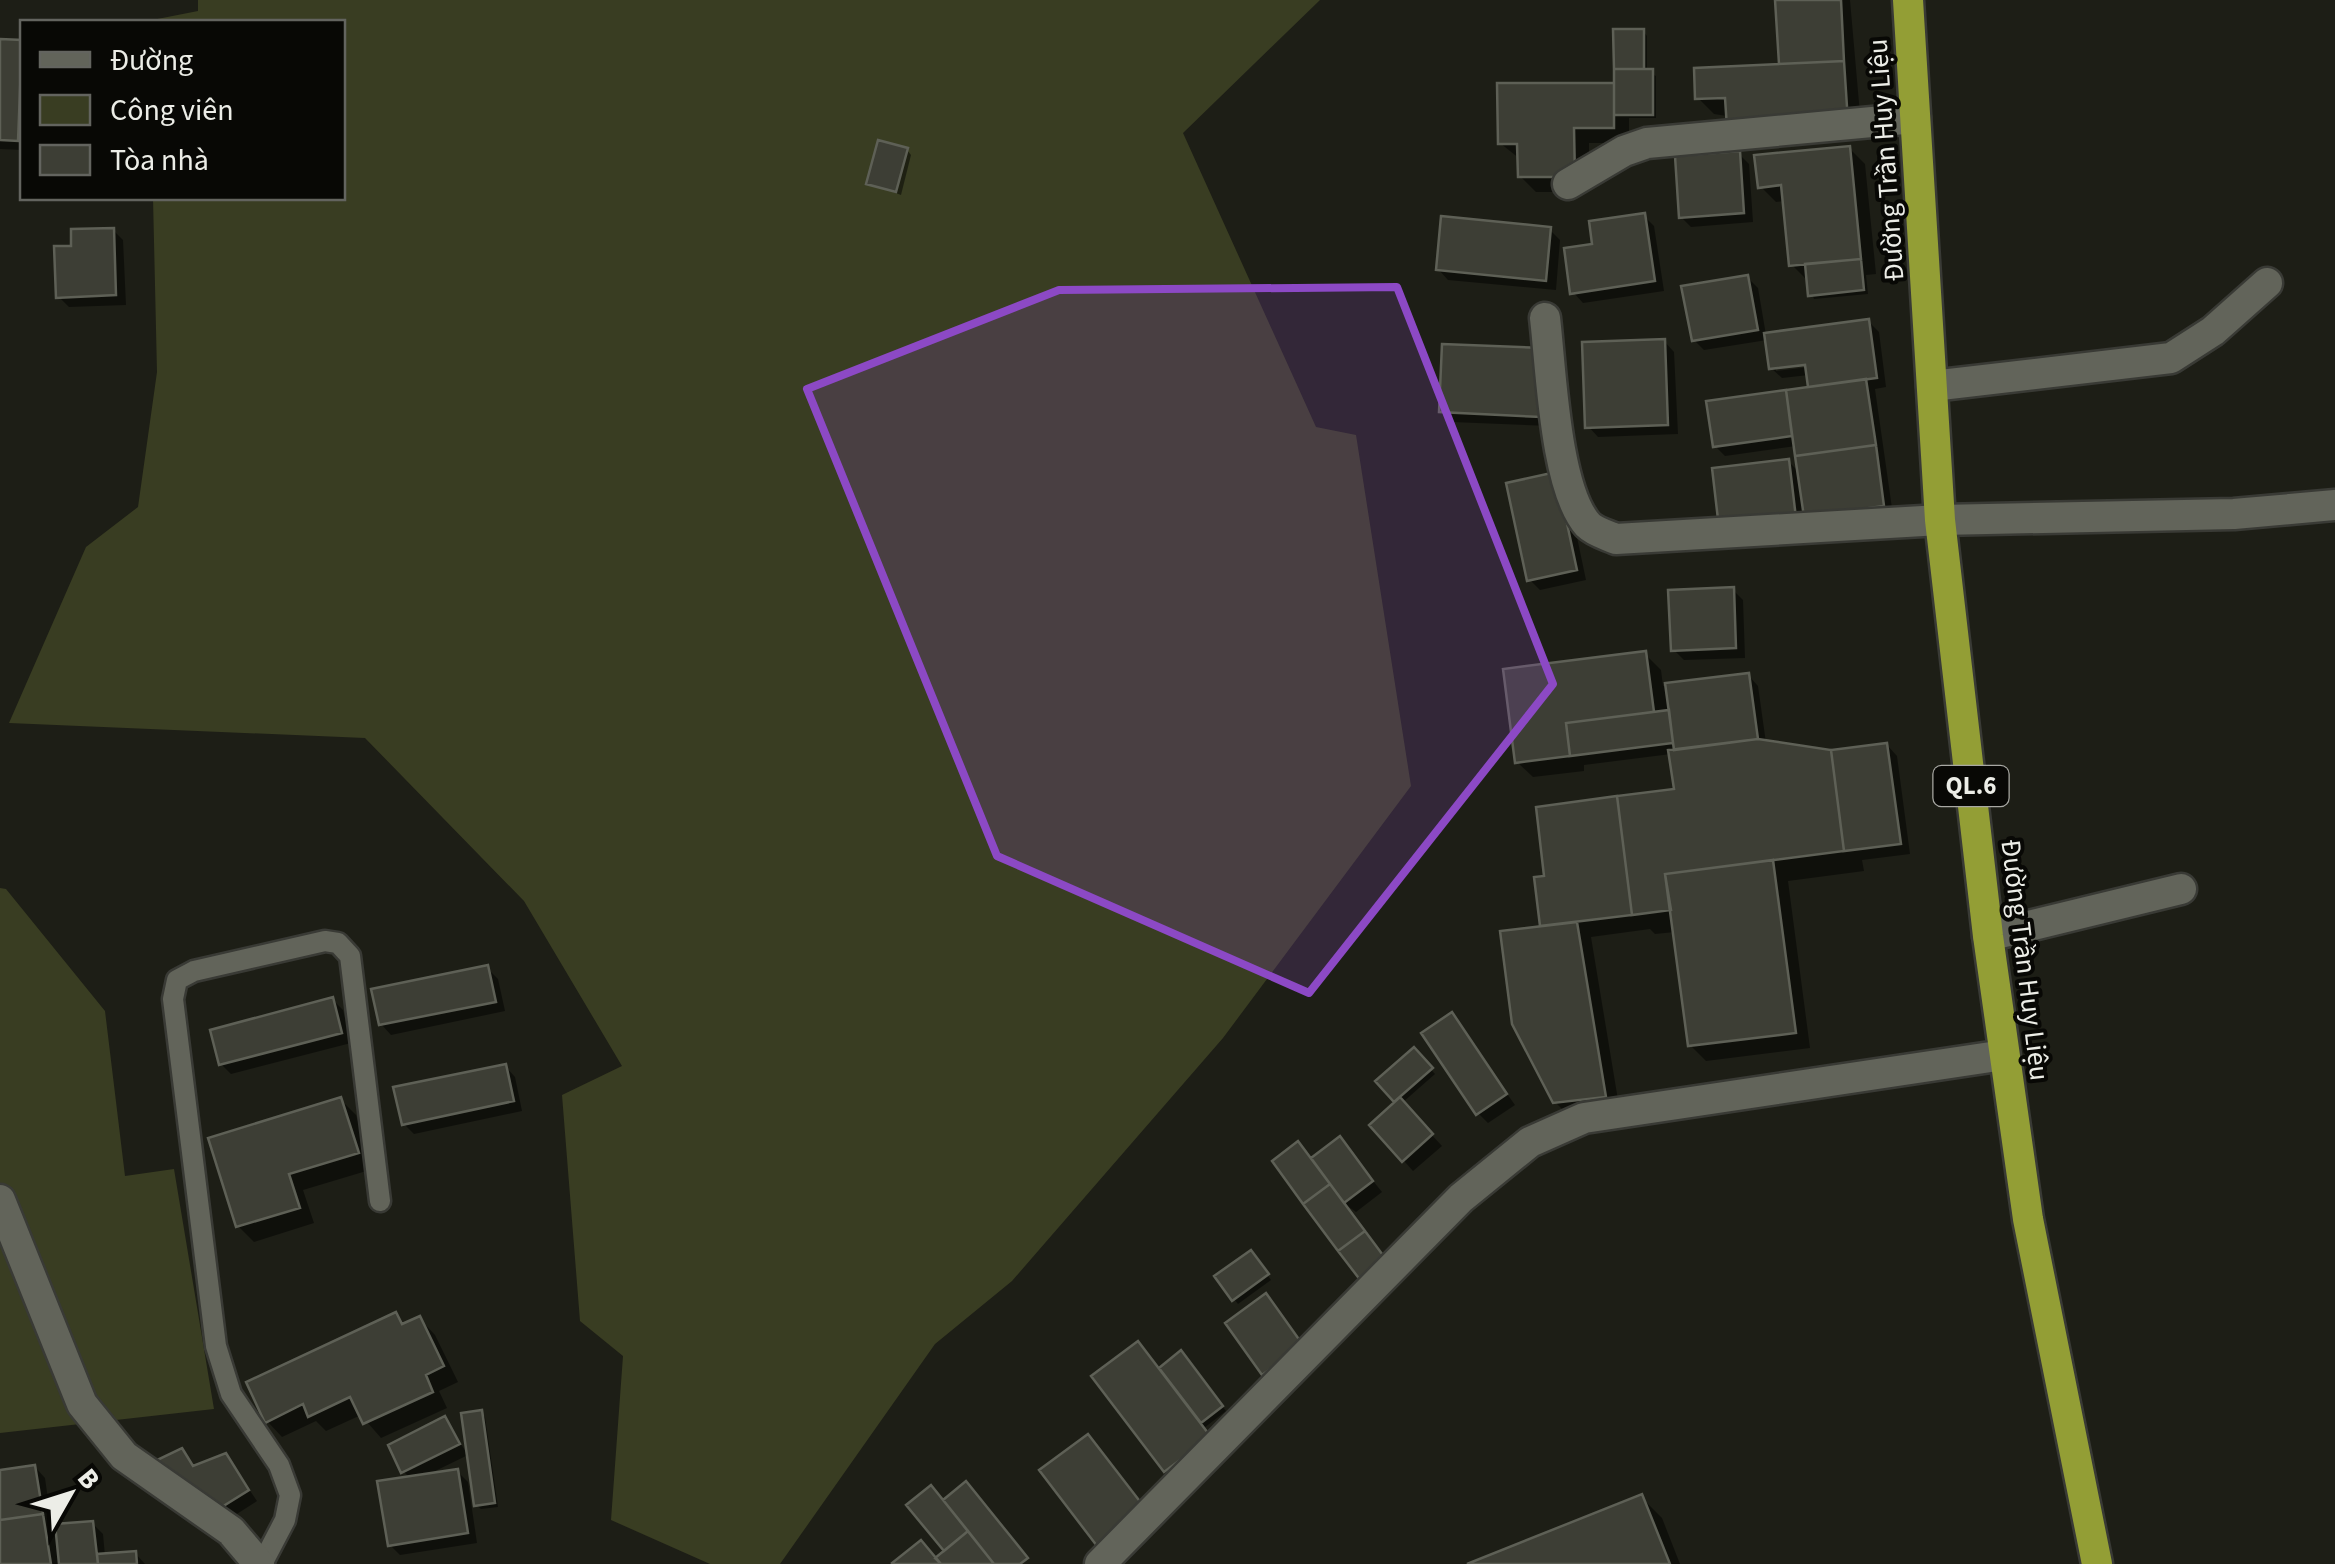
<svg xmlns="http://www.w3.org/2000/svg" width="2335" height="1564" font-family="'Source Sans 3',sans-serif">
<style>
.green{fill:#393d22}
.shadow{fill:#0007;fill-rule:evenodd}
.building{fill:#3d3e35;stroke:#5e6056;stroke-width:2.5}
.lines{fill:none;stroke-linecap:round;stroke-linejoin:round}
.lane-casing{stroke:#393a35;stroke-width:25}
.street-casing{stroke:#393a35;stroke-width:35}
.highway-casing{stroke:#393a35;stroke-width:35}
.lane{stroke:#62645a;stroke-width:20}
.street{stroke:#62645a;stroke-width:30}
.highway{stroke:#939e35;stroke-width:30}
.marked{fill:#8c49c5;fill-opacity:0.2;stroke:#8c49c5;stroke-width:8;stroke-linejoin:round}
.labels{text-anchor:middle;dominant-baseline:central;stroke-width:8;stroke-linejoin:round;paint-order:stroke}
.shield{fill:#080805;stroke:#a8a8a3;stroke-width:2.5}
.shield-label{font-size:25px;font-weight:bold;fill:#ecede7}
.street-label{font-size:28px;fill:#ecede7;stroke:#080805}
</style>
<rect width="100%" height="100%" fill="#1d1e16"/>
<path class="green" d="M198,0H1320L1183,133L1316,427L1356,435L1411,786L1223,1038L1012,1281L935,1344L780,1564H710L611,1520L623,1356L580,1321L562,1095L622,1066L524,901L365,738L9,723L86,547L138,507L157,372L153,198H342V22H142L198,11Z
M0,888L6,889L105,1011L125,1176L174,1169L214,1409L0,1433Z"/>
<path class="shadow" d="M1778,0H1850L1862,137L1714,114L1698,98L1785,66Z
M1643,31L1647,36V72L1656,76V118H1629V143H1589V192H1536L1520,176V159L1500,143L1616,89Z
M0,41L22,43V150L0,149Z
M1849,148L1865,164L1876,274L1866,275L1868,294L1814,299L1807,280L1791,264L1785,201L1776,202L1760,186Z
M907,150L911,155L901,195L869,183Z
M1739,154L1749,164L1753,222L1691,227L1681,217Z
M1644,216L1654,226L1664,291L1583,303L1573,292L1595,246Z
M113,230L123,240L126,305L69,307L59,297L74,248Z
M1550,230L1560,240L1556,290L1448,280L1438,269Z
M1747,277L1758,288L1766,335L1868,321L1879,332L1886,387L1875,389L1893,515L1817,526L1803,512L1805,528L1732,537L1788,461L1801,474L1796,446L1725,456L1715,446L1709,404L1811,390L1809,375L1782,378L1771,368L1767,340L1704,350L1694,340ZM1817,361L1818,366L1776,371V366Z
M1664,341L1674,352L1678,434L1598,437L1588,426Z
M1552,360L1550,426L1452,422L1442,411Z
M1566,485L1586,580L1540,590L1530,580Z
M1733,590L1743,600L1745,658L1684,660L1674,650Z
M1645,654L1661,670L1663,686L1748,675L1758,686L1766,743L1830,752L1887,745L1897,756L1910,854L1862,860L1864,871L1788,881L1810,1048L1706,1061L1690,1045L1675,932L1655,934L1650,929L1591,937L1620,1112L1571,1118L1555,1102L1536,880L1547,878L1676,792L1671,754L1584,765V771L1533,777L1517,762Z
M487,968L498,979L505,1011L391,1035L381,1024Z
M333,1000L343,1010L351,1043L231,1074L221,1064Z
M1451,1015L1515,1105L1488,1123L1478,1113Z
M1414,1051L1435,1074L1402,1103L1442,1146L1413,1171L1372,1125L1398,1102L1379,1082Z
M505,1066L515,1077L522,1111L414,1134L404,1124Z
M340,1099L356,1115L373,1169L303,1190L314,1223L254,1242L238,1226Z
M1339,1139L1382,1192L1356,1212L1342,1202L1311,1161Z
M1255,1258L1271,1280L1238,1304L1234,1299Z
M395,1315L406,1325L420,1319L435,1335L458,1382L439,1391L447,1408L381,1438L361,1415L326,1431L316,1421L282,1437L267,1421Z
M1181,1354L1226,1411L1204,1428L1220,1448L1176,1481L1094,1377L1160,1370Z
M481,1413L485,1417L498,1507L481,1509L476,1505Z
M445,1419L468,1455L427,1475L457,1471L468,1482L477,1543L400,1555L390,1545L411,1479L403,1471Z
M181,1451L196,1468L226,1456L257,1501L229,1519Z
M35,1467L45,1478L52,1527L58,1533L92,1523L103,1534L105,1556L135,1553L145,1564H0V1473Z
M1641,1497L1662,1518L1680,1564H1473Z"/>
<path class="building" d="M1775,0H1841L1844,61L1779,64Z
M1613,29H1644V69H1614Z
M0,39L22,40L18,141L0,140Z
M1844,61L1848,122L1727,128L1725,98L1695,99L1694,68Z
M1614,69H1653V115H1614Z
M1497,83H1614V128H1574L1575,177H1518L1517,144H1498Z
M878,140L908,148L896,192L866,184Z
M1850,146L1861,259L1789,266L1781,185L1758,188L1754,155Z
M1740,151L1744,213L1679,218L1675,156Z
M1645,213L1655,281L1570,294L1564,248L1592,244L1589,221Z
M1441,216L1551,227L1546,281L1436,270Z
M114,228L116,295L56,298L54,246H71V229Z
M1861,259L1864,290L1808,296L1805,264Z
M1748,275L1758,330L1692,341L1681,286Z
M1869,319L1877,378L1808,387L1805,365L1769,369L1764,333Z
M1665,339L1668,425L1585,428L1582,342Z
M1442,344L1543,348L1541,417L1439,412Z
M1866,379L1876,445L1795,456L1786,390Z
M1786,390L1792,436L1713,447L1706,401Z
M1876,445L1884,506L1804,517L1795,456Z
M1789,459L1796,518L1719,528L1712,468Z
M1556,472L1577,570L1527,581L1506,483Z
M1734,587L1736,648L1671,651L1668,590Z
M1646,651L1654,712L1566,723L1570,756L1515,763L1503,669Z
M1749,673L1758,739L1674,750L1665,683Z
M1669,710L1673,743L1570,756L1566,723Z
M1758,739L1831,750L1844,851L1665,874L1671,910L1632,915L1617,796L1674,789L1668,750Z
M1887,743L1901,844L1844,851L1831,750Z
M1617,796L1632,915L1540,926L1534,877L1544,876L1536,807Z
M1773,860L1796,1033L1688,1046L1665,874Z
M1577,922L1606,1097L1553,1103L1512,1024L1500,931Z
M488,965L496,1002L379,1025L371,989Z
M333,997L342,1033L219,1065L210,1030Z
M1452,1012L1507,1094L1476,1115L1421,1033Z
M1414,1047L1433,1068L1394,1102L1375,1081Z
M506,1064L514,1101L402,1125L393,1087Z
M341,1097L359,1153L289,1174L300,1208L236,1227L208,1138Z
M1400,1097L1433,1134L1402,1162L1369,1125Z
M1340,1136L1373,1181L1344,1203L1311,1158Z
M1298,1141L1330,1184L1303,1204L1272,1161Z
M1330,1184L1365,1231L1338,1251L1303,1204Z
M1365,1231L1388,1262L1361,1281L1338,1251Z
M1251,1250L1269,1274L1232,1301L1214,1276Z
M1266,1293L1303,1345L1262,1375L1225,1323Z
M396,1312L402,1324L420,1316L444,1366L426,1375L433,1392L363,1424L350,1397L308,1417L303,1404L265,1423L246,1382Z
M1138,1341L1211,1437L1164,1472L1091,1376Z
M1181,1350L1223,1406L1201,1423L1159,1368Z
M482,1410L495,1503L474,1506L461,1413Z
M445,1416L460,1444L401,1473L388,1445Z
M1088,1434L1145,1508L1097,1546L1039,1470Z
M182,1448L193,1466L226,1453L249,1490L217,1510L155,1461Z
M35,1465L43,1514L0,1520V1470Z
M458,1469L468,1533L388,1546L377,1481Z
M966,1481L1028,1558L1020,1564H994L943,1500Z
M931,1485L968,1531L944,1551L906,1505Z
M1642,1494L1670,1564H1467Z
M43,1514L51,1564H0V1520Z
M93,1521L98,1564H59L55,1524Z
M968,1531L994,1564H941L935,1558Z
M921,1540L941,1564H893L892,1563Z
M136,1551L137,1564H98L97,1554Z"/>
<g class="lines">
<g class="lane-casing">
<path id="lane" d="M262,1564L285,1520L290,1495L279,1465L231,1394L216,1346L173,999L177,980L194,971L325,941L338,943L350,956L380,1201"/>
</g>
<g class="street-casing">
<path id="street" d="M1568,184L1624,151L1647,143L1915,118
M1545,318C1551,368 1555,489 1588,525C1595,532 1607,535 1616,539L1940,520L2234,514L2335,505
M1932,386L2171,358L2213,331L2267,283
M1988,936L2181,889
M0,1200L82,1404L124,1456L231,1531L259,1564
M1100,1564L1461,1198L1530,1142L1584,1118L2004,1055"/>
</g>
<g class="highway-casing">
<path id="highway" d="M1908,0L1940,520L1988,936L2028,1219L2097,1564"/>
</g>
<use href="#lane" class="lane"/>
<use href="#street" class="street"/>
<use href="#highway" class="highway"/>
</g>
<path class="marked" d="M1397,287L1553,684L1309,993L997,856L807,389L1059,290Z"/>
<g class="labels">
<rect class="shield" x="1933.5" y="766" width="75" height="40" rx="8"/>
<g class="shield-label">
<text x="1971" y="786">QL.6</text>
</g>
<g class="street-label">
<text transform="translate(1886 160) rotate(-94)">Đường Trần Huy Liệu</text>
<text transform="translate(2025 960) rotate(83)">Đường Trần Huy Liệu</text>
</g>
</g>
<rect x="20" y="20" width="325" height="180" fill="#080805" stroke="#63645f" stroke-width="2.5"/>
<rect x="40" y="52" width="50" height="15" fill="#62645a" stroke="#63645f" stroke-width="2.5"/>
<text x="110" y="70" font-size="30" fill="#ecede7">Đường</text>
<rect x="40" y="95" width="50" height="30" fill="#393d22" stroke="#63645f" stroke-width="2.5"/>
<text x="110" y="120" font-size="30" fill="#ecede7">Công viên</text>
<rect x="40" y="145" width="50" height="30" fill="#3d3e35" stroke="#63645f" stroke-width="2.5"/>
<text x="110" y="170" font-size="30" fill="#ecede7">Tòa nhà</text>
<g transform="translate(70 1494) rotate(51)" stroke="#080805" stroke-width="8" paint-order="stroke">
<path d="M0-8L18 38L0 25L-18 38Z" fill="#ecede7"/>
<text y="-15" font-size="28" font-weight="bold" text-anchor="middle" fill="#ecede7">B</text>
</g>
</svg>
